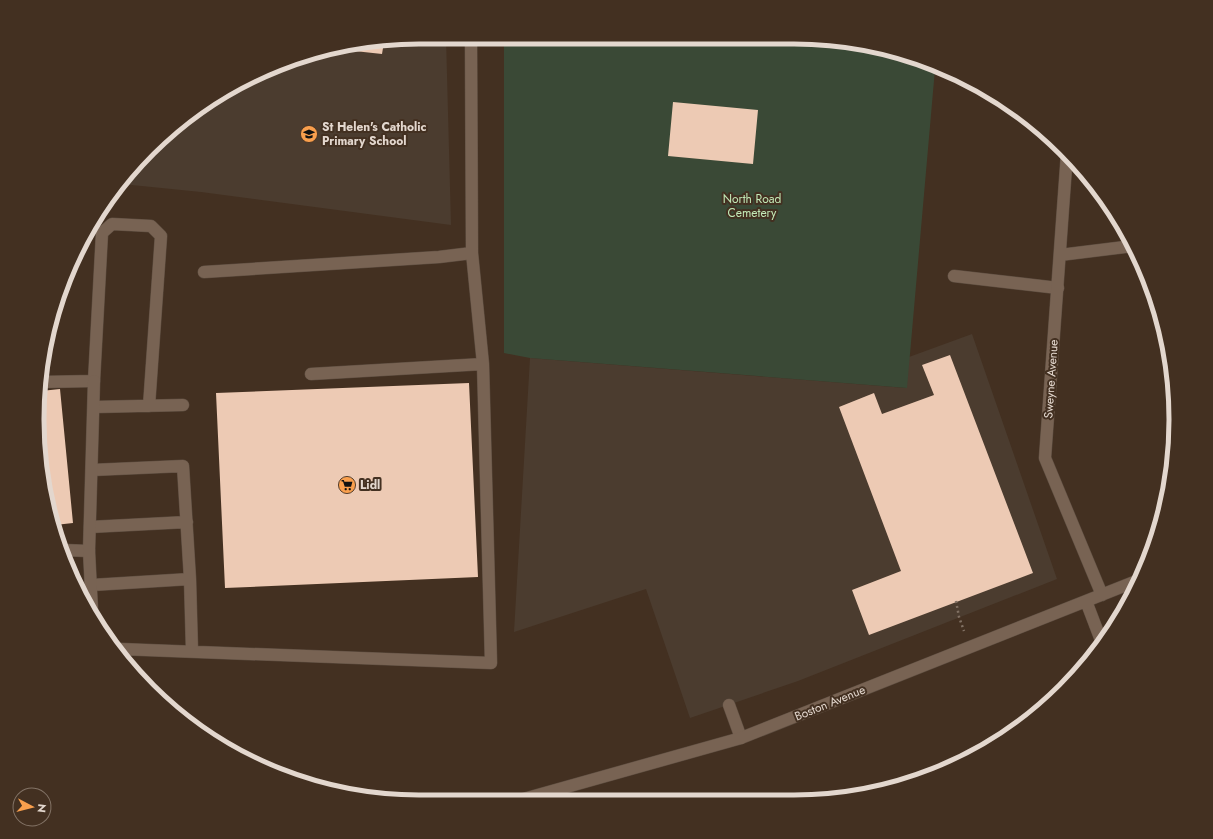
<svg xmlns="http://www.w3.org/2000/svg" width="1213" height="839" font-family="Jost,sans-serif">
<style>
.education{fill:#4b3c2f}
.green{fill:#3a4936}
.building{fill:#edcab4}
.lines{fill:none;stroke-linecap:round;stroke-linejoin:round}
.service-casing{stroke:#5d4d40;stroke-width:13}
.minor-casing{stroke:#5d4d40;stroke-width:13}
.path{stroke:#817164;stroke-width:2.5;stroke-dasharray:2 3;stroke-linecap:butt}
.service{stroke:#786353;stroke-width:12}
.minor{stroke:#786353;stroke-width:12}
.labels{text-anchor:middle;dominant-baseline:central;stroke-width:4;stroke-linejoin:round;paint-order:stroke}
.poi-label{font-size:12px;font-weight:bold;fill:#e3d7ce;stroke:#433021;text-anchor:start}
.park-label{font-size:12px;fill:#c2e9b7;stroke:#433021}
.street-label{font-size:12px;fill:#e3d7ce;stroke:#433021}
.rim{fill:none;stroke:#e3d7ce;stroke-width:5}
</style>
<rect width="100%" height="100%" fill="#433021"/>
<path class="education" d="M419,37H446L451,225L201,192L122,184L132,167L207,101L320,50Z
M972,334L1057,579L798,681L690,718L646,589L514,632L530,358L906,388L909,357Z"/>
<path class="green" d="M504,37H794L868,44L935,69L907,388L530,358L504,353Z"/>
<path class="building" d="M384,42L382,54L336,49V48Z
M673,102L758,110L753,164L668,156Z
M950,355L1033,573L869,635L852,590L901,571L839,407L874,393L882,414L934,395L922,365Z
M469,383L478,577L225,588L216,393Z
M60,389L73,523L55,525L44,494L41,391Z"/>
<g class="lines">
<g class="service-casing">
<path id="service" d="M204,272L439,257L472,253
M954,276L1058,288
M311,374L483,364
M41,382L94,381L102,233L112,224L151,226L161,236L149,406
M94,407L183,405
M92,470L183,466L190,579L192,651
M90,527L187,522
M63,550L89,551
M92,585L190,579
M120,649L491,663L483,364L472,253L471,37
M729,705L741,738"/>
</g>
<g class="minor-casing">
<path id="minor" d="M1067,153L1045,458L1102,595
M1060,255L1133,246
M1086,601L1102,643
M92,610L89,551L94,381
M513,802L741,738L1139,580"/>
</g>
<path class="path" d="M956,601L959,617L964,631"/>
<use href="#service" class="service"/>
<use href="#minor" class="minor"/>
</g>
<defs>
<g id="school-disc" transform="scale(0.9)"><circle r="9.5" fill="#f99f4d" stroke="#433021"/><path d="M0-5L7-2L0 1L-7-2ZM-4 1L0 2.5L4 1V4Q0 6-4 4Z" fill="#111"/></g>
<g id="supermarket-disc" transform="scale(0.9)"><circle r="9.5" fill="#f99f4d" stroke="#433021"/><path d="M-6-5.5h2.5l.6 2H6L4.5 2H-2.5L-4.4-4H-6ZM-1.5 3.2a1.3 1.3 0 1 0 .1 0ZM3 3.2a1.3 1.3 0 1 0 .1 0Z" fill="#111"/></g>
</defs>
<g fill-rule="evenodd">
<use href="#school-disc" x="309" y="134"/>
<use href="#supermarket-disc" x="347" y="485"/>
</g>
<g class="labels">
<g class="poi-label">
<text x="322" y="127">St Helen's Catholic<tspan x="322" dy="14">Primary School</tspan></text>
<text x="360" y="485">Lidl</text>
</g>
<g class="park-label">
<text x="752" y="199">North Road<tspan x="752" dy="14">Cemetery</tspan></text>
</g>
<g class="street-label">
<text transform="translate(1051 379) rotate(-86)">Sweyne Avenue</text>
<text transform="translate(830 703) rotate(-22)">Boston Avenue</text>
</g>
</g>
<path d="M0 0H1213V839H0ZM419 44H794A375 375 0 0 1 1169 419V420A375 375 0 0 1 794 795H419A375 375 0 0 1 44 420V419A375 375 0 0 1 419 44Z" fill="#433021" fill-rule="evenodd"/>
<path class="rim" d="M419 44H794A375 375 0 0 1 1169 419V420A375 375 0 0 1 794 795H419A375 375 0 0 1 44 420V419A375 375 0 0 1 419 44Z"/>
<g transform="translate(32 807) rotate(97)"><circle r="19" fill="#433021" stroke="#837366"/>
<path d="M0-3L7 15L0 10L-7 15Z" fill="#f99f4d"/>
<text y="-6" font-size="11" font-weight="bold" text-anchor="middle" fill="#e3d7ce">N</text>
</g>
</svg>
